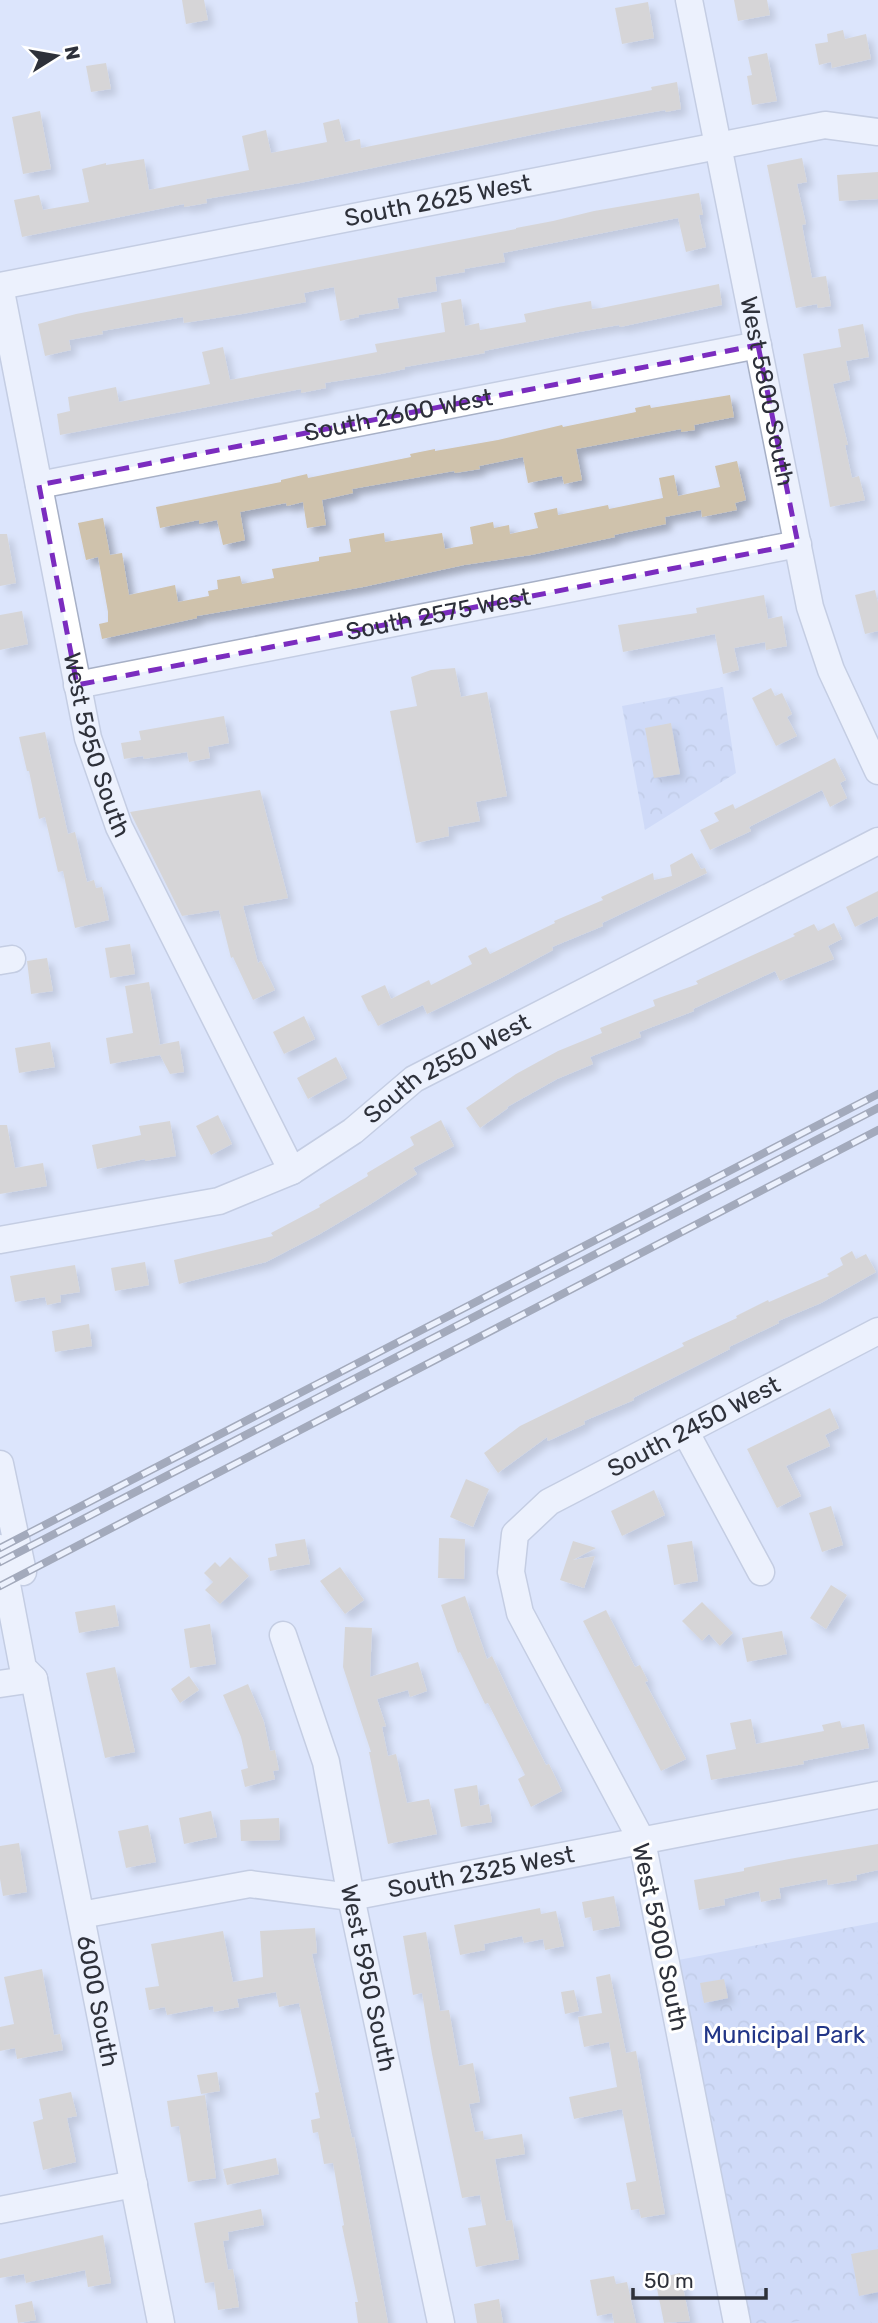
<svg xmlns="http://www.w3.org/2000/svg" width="878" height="2323" font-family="Rubik,sans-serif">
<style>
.park{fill:url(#park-crowns)}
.garden{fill:#becdf4}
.building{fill:#cfc2ac;filter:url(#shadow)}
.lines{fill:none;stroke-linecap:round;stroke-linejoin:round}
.minor-casing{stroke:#a7b0c6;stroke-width:29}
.minor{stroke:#fff;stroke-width:26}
.rail-casing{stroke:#5e626f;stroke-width:8}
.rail{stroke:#fff;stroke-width:5;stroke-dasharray:16;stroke-linecap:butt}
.marked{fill:none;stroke:#7b2cbf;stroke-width:5;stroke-dasharray:14 9;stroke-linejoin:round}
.labels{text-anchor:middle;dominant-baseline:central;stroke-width:6;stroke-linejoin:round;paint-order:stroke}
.street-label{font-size:24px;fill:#2e313a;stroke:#fff}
.park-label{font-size:24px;fill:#223688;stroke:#fff}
</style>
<defs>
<pattern id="park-crowns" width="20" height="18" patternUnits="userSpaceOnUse" patternTransform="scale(1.75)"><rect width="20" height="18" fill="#becdf4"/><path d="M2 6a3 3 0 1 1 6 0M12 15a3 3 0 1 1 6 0" fill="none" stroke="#a4b0d2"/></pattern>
<filter id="shadow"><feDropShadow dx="6" dy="6" stdDeviation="3.5" flood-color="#0004"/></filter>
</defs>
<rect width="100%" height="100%" fill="#dce5fc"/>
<path class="park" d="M723,687L736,773L645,830L622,706Z
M878,1922V2323H744L673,1961Z"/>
<path class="garden" d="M867,2307L871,2323H788Z"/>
<path class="building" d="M182,0H204L208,20L186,24Z
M734,0H767L770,15L738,21Z
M648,2L654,38L622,44L615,8Z
M843,30L845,39L866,34L871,59L832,68L831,62L819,65L815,44L828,42L827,34Z
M767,53L777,101L752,105L747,76L752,75L748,57Z
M106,63L111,89L91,92L86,66Z
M677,82L681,109L666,112L665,110L565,128L300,183L206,199L207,203L184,207V204L22,237L14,200L39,195L43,210L89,202L82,169L106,163V165L144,159L149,190L249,170L242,136L266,130L271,153L327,142L323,123L339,119L345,142L360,139L361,148L652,90L651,87Z
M40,111L51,169L23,174L12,117Z
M802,158L807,182L797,184L806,224L802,225L812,278L826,276L831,306L818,308L817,304L796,308L767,165Z
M878,172V199L839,201L837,175Z
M699,193L703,215H699L706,247L686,252L678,218L503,253L505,262L464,269L465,272L435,277L437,291L397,298L399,308L359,315V317L340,321L334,287L304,293L306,302L242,314L184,323L183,317L102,331L103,334L69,340L71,350L45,356L38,324L76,314L516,229V228L553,221L594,211Z
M719,284L722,305L620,327L619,325L579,332L484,351L485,353L405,367V369L381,374L325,383L326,388L301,393V389L60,435L57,414L70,411L68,397L116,387L119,402L210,384L202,352L223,347L230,380L377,352L375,344L445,332L441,303L461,299L465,326L479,323L480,330L526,322L524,314L558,307L591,301L592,309L601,308Z
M863,324L869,357L846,361L850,380L833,384L848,445H845L852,478L859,476L865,500L830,507L803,354L841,347L838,329Z
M730,395L734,417L694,425L695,430L681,432V429L576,449L582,480L564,484L562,476L528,483L523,457L479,466L480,469L455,473L454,471L352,489L353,493L322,500L326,525L307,528L303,502L287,506L286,503L240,512L245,540L223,545L217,520L199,524V520L160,528L156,507L281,482V480L307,474L308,478L411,457L410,454L435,449V451L498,440L562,425L563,427L636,412L635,408L650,405L651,408Z
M737,461L746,500L735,503L737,510L702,517L701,510L665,517L666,524L614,535L615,537L531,555L464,565L363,587L197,616V618L102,639L99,624L108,622V612L98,557L86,560L78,523L103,518L110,555L122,553L129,595L175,585L178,602L209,596L208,591L218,589L217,580L240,576L242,584L274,578L272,569L319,561V557L351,552L349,539L384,533L385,542L442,533L445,549L473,544L470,527L493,522L494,528L509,525L510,534L538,528L534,513L557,508L558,515L608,505L609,509L663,498L659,478L674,475L678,496L720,487L715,466Z
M0,534H7L16,583L0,586Z
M875,590L878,603V631L865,634L855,595Z
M764,595L768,619L782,616L787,646L766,650L765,642L734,648L739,670L723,674L715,634L623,652L618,625L697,613L696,608Z
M22,611L28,644L0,650V615Z
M455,668L461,697L487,692L507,796L476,802L480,821L448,827L449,836L416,843L390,711L417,706L411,677L431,670Z
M771,688L775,696L782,693L792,714L787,717L797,736L776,746L752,698Z
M224,716L229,743L208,747L210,758L189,762L187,752L144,759L143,756L124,759L121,743L141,740L139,731Z
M671,723L680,774L654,778L645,728Z
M45,732L68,834L75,832L87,882L94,880L96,888L102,887L109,920L75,928L63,871L58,872L45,817L39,819L29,771H27L19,737Z
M835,758L846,780L840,783L847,798L830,807L822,790L749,827L751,831L710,850L700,830L719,821L714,813L733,804L735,809Z
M260,790L288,898L243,906L258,963L261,961L275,990L253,1000L233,957L231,958L219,910L182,916L130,812Z
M692,853L701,869L705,868L707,873L602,923L603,926L552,947L553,950L501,978L427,1014L423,1005L378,1026L370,1011L369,1012L361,996L385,985L391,999L429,980L431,985L472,964L468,956L486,947L490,954L555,923L554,921L603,900L601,897L653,873L654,880L672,876L670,865Z
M878,891V916L855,927L846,907Z
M834,923L842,939L828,946L834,959L780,981L775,971L693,1009L694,1011L639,1032L641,1037L590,1057L593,1064L557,1079L507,1107L508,1108L480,1128L466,1108L516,1074L558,1051L602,1033L600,1028L655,1006L653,1000L698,984L696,981L795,936L793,934L814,924L818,931Z
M130,944L135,974L110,978L105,948Z
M47,958L53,991L31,994L27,961Z
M149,982L160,1044L158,1045L179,1041L184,1072L170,1074L159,1053L160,1055L110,1064L106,1038L133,1033L125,986Z
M304,1016L315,1039L284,1054L273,1032Z
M50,1042L55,1067L19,1073L15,1048Z
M336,1057L347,1078L308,1099L297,1078Z
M218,1115L232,1144L211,1155L196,1126Z
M441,1120L454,1146L413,1168L417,1174L369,1205L318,1235L266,1262L179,1284L174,1260L273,1236L271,1233L320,1207L319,1205L368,1176L367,1173L414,1145L410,1137Z
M170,1121L176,1156L145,1161V1159L97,1169L92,1145L141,1135L139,1126Z
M0,1125H7L15,1168L43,1163L47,1186L0,1194Z
M852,1251L856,1259L866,1254L876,1272L821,1303L778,1321L779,1323L729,1347L730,1349L633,1398L634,1400L584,1421L585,1424L548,1441L547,1437L498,1473L484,1453L520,1426L684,1346L682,1343L737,1318L736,1316L768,1300L769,1302L829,1276L827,1274L843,1265L840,1258Z
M145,1262L149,1285L115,1291L111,1268Z
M75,1265L80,1292L60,1295L61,1302L47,1305L45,1297L15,1302L10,1276Z
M89,1324L92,1346L55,1352L52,1331Z
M830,1408L839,1428L825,1435L830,1446L786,1466L801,1496L777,1508L747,1449Z
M466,1479L489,1489L473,1527L450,1517Z
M654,1490L665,1515L622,1536L611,1511Z
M831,1506L843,1545L822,1552L809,1513Z
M439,1538L465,1539L464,1579L438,1578Z
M305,1539L310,1564L270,1571L268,1558L277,1556L275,1544Z
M573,1541L596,1548L573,1560L595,1556L584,1588L560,1580Z
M692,1541L698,1581L674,1585L667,1545Z
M230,1557L249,1576L220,1604L205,1590L213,1582L204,1573L215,1562L220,1567Z
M340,1567L364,1600L345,1614L320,1581Z
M831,1585L847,1595L826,1629L810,1618Z
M465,1596L487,1659L492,1656L517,1709L546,1765L549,1764L562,1791L531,1807L518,1779L525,1775L488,1703L485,1704L460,1652L458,1653L441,1605Z
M702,1602L733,1633L720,1646L709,1634L702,1641L682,1621Z
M115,1605L119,1626L79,1633L75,1612Z
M606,1610L635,1667L640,1665L648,1681L645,1682L686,1759L661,1771L583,1621Z
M210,1624L216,1664L190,1668L184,1629Z
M345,1627L372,1628L370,1677L418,1662L427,1691L410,1697L408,1690L377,1699L386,1726L382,1727L388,1756L396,1754L407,1803L429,1799L437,1834L388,1844L369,1752H371L343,1667Z
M782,1631L787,1654L747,1662L742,1638Z
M115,1667L135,1752L105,1758L86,1673Z
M189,1676L199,1690L180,1703L171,1689Z
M248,1684L264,1722L270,1751L275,1750L279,1770L273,1771L275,1779L245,1787L241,1770L248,1768L241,1737L223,1695Z
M751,1719L756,1744L824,1731L822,1725L840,1721L842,1728L864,1724L869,1748L803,1761L804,1764L711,1780L706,1755L736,1749L730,1723Z
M477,1785L480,1806L489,1804L492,1822L461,1827L454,1789Z
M211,1811L217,1837L184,1844L179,1818Z
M279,1818L280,1840L241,1841L240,1820Z
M148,1825L156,1862L126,1868L118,1831Z
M19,1843L27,1892L3,1896L0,1879V1846Z
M878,1844V1870L856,1875L857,1880L828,1885L827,1879L800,1884L779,1888L781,1898L761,1902L759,1891L724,1899L725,1905L699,1910L694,1880L744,1871V1868L789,1859Z
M614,1896L620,1926L593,1931L591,1917L585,1918L582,1902Z
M540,1908L541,1914L556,1911L564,1946L545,1950L543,1939L524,1943L522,1936L484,1944L485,1950L460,1955L454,1925Z
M315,1928L317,1953L312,1954L352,2138L354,2137L388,2323H358L355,2302H358L342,2226L344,2225L333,2163L324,2164L318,2132L313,2133L311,2120L320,2118L315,2093L319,2092L299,2003L279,2007L276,1992L237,1999L239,2007L214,2012L213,2006L167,2015L165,2007L149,2010L145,1988L159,1986L151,1944L223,1931L233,1982L263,1977L260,1931Z
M426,1932L440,2011L449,2010L459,2066L473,2063L480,2102L469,2104L475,2132L483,2131L484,2140L522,2134L525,2154L495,2159L506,2221L512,2220L519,2259L476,2267L468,2228L486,2225L480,2195L462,2198L432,2054L422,1993L413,1995L403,1936Z
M42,1969L54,2035L60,2034L63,2050L17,2059L15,2048L0,2051V2027L14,2024L4,1977Z
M610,1974L626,2053L636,2051L665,2214L641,2218L639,2209L631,2210L626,2183L636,2181L622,2109L574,2119L569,2097L617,2087L609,2042L584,2047L578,2017L602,2013L596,1977Z
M724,1979L728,1998L704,2003L700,1983Z
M574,1990L579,2011L565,2014L561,1992Z
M217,2072L220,2091L201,2094L197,2075Z
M71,2092L77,2116L67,2118L76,2162L43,2170L33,2122L43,2119L39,2099Z
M205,2095L216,2178L188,2182L179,2126L171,2127L167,2101Z
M276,2158L279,2174L227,2185L223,2169Z
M261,2209L264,2225L228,2232L229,2240L223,2241L228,2270L233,2269L239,2307L218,2310L214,2282L205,2283L194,2223Z
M103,2235L111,2283L88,2287L85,2270L26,2283L24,2274L0,2278V2259Z
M878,2249V2292L859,2296L851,2254Z
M680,2273L690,2321L664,2323L655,2279Z
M614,2276L616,2284L627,2282L636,2323H614L612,2313L597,2316L590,2280Z
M499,2299L503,2323H477L474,2304Z
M32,2301L36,2320L18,2323L15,2305Z"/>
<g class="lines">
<g class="minor-casing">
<g id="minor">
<path id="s1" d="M689,0L810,607L831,670L878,771"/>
<path id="s2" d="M0,286L88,738L119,827L292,1171"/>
<path id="s3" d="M0,286L825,125L878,132"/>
<path id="s4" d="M39,485L758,345"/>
<path id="s5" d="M77,685L798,544"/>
<path d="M0,961L12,959"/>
<path id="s6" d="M0,1240L219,1201L292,1171L353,1131L414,1079L878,841"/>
<path d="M685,1431L761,1572"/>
<path d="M0,1464L23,1572"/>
<path id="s7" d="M0,1548L23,1668L34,1679L161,2323"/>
<path id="s8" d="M283,1635L326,1762L351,1897L441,2323"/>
<path d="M0,1684L34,1679"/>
<path id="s9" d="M81,1915L250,1884L351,1897L878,1795"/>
<path d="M0,2210L134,2184"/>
<path id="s10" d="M737,2323L642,1841L520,1613L511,1572L515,1534L549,1502L878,1331"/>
</g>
</g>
<use href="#minor" class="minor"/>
<g class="rail-casing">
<path id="rail" d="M0,1548L878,1094
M0,1562L878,1108
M0,1586L878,1130"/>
</g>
<use href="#rail" class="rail"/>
</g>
<path d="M0 0H878V2323H0ZM758,345L798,544L77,685L39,485Z" fill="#dce5fc" fill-opacity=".55" fill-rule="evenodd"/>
<path class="marked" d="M758,345L798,544L77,685L39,485Z"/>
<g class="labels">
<g class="street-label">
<text stroke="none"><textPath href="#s3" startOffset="446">South 2625 West</textPath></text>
<text stroke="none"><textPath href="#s1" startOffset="399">West 5800 South</textPath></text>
<text stroke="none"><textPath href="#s4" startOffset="366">South 2600 West</textPath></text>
<text stroke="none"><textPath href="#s5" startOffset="368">South 2575 West</textPath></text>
<text stroke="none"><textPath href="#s2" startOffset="469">West 5950 South</textPath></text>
<text stroke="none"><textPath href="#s6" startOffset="488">South 2550 West</textPath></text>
<text stroke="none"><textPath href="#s10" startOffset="1040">South 2450 West</textPath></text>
<text stroke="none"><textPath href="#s9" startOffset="406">South 2325 West</textPath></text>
<text transform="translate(660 1937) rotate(78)">West 5900 South</text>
<text stroke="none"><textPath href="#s8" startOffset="354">West 5950 South</textPath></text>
<text stroke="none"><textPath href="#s7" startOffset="466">6000 South</textPath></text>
</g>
<g class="park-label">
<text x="784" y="2035">Municipal Park</text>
</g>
</g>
<g transform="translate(56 56) rotate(79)" stroke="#ffffff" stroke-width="5" paint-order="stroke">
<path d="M0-5L12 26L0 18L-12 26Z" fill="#2e313a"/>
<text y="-10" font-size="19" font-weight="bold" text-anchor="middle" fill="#2e313a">N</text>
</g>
<path d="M633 2288v10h133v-10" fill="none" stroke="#2e313a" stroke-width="3.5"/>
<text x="644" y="2288" font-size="21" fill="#2e313a" stroke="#ffffff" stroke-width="5" paint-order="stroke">50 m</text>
</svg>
